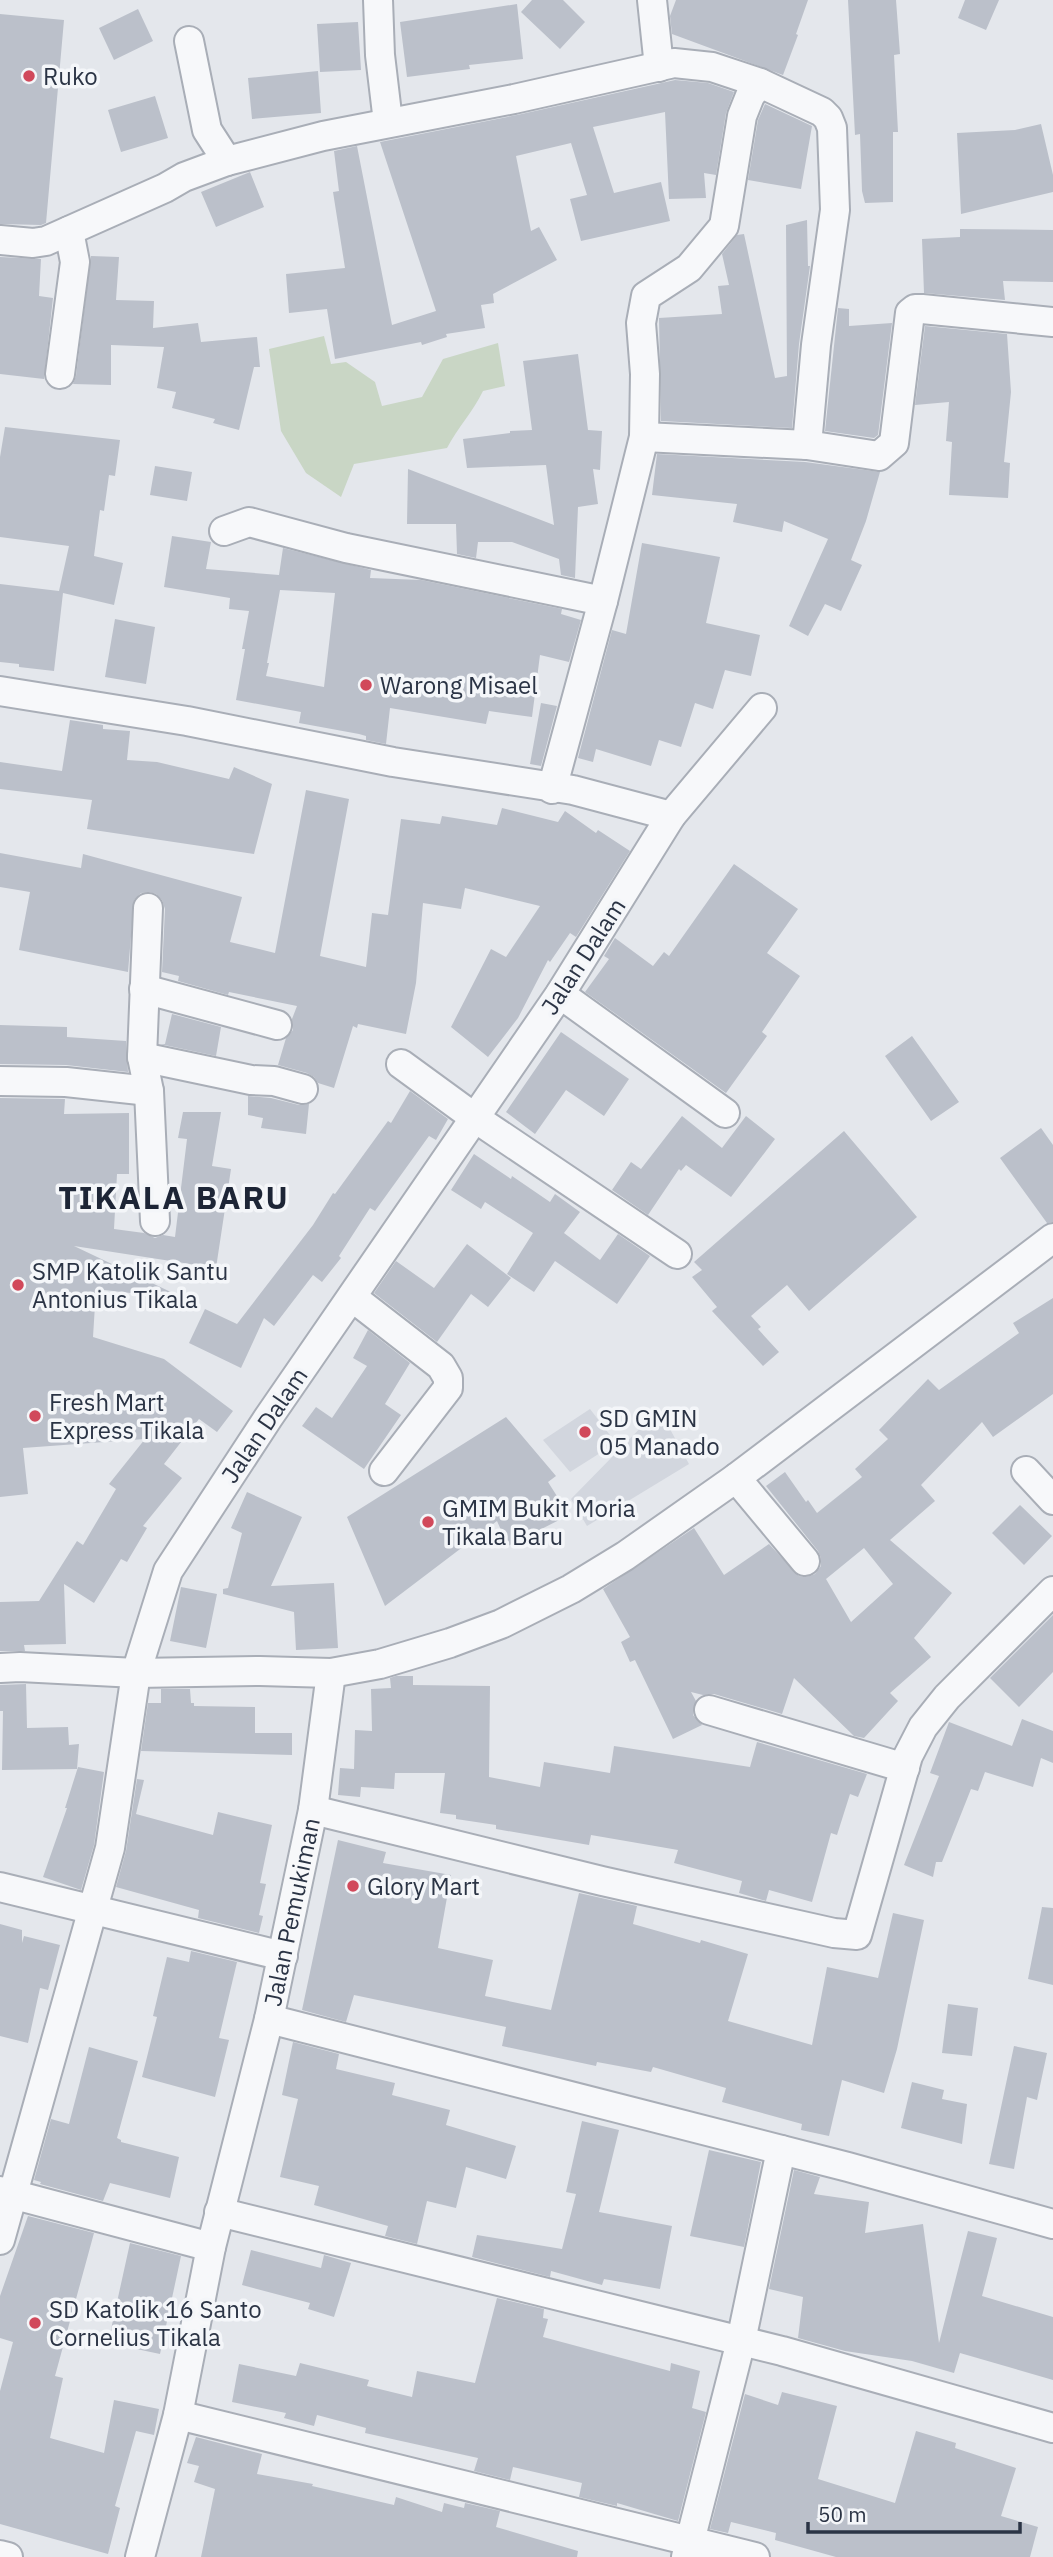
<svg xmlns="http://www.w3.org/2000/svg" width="1053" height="2557" font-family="'IBM Plex Sans',sans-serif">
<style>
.built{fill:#d2d6de}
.green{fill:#c9d6c5}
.building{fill:#bbc0ca;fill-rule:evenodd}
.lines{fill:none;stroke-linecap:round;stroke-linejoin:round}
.street-casing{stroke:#a9aeb7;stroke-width:32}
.street{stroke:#f7f8fa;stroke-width:28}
.poi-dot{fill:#d1495b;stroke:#f4f6f9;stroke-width:2.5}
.labels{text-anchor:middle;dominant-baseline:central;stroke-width:7;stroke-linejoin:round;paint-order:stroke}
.poi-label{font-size:24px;fill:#2b3445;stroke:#f4f6f9;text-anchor:start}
.street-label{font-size:24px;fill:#2b3445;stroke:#f4f6f9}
.district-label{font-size:32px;font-weight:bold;letter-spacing:2px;fill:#1d2536;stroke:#f4f6f9}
</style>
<rect width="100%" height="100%" fill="#e4e7ec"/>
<path class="built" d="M590,1409L616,1443L570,1472L543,1440Z
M659,1409L689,1464L587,1526L571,1499Z"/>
<path class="green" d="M324,336L331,364L346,362L375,382L382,406L422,397L443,359L498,343L505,386L483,391C473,412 458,427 447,448L354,464L341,497L306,473L281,431L269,349Z"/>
<path class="building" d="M532,0H563L585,22L560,49L521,12Z
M676,0H808L796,34L798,35L783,75L672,34L670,16Z
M848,0H896L900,54L894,55L898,132H893V202L865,203L862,191L860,134L855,135Z
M965,0H999L986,30L958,18Z
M517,4L523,59L469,65L470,69L407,77L400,22Z
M138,9L153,41L114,60L99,28Z
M0,14L64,20L46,223L41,225L0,224Z
M358,22L361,70L320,72L317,24Z
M318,71L321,113L252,119L248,78Z
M675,80L708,83L734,92L726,113L716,175L704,173L706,198L669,199L665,112L593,127L614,193L661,182L670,221L581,241L570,199L587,195L571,143L516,156L531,231L539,227L557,260L493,294L494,303L481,305L485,328L446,334L447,337L422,345L421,342L335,359L327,309L289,313L286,274L345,268L333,192L339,191L334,151L357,146L392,325L436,311L380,142L517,115Z
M155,96L168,138L121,152L108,110Z
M765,104L812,126L801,189L748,180L758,120Z
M1041,124L1053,175V192L961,214L957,133L1015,130Z
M250,172L264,207L216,227L201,192Z
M807,220L808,266H810L799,344L792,428L661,421L659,318L722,314L718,286L729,285L722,254L737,235L744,234L775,378L787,376L786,225Z
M960,229L1053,230V282L1003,281L1005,300L924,293L922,239L960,237Z
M91,256L119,257L116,300L154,301L153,328L198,323L201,342L257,337L260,367H254L239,430L213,423L215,419L172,408L176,392L157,388L164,347L111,345V385L73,384L76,376Z
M0,257L41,259L39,296L53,298L44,379L0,374Z
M838,308L849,309V326L892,323L878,435L874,438L825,431Z
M925,326L1007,334L1011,392L1004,462L1010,463L1008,498L949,495L952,442L946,441L949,402L915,405Z
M578,354L588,430L602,431L600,470L593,469L598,504L578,507L575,578L561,575L559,559L512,542H478L476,558L457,554L456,524H407L408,469L554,525L546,465L467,468L463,439L510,433V431L532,430L523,361Z
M5,427L120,440L115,476L109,475L104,511L100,510L94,556L123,563L114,605L63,593L54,671L19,667V664L0,662V584L59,591L69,546L0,537V457Z
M657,454L805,462L880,472L866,521L851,560L862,565L841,611L825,604L808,636L789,626L828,539L784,521L782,532L733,522L737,504L652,495Z
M155,466L192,472L187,501L150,495Z
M172,536L211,542L206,569L279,575L283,548L371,570L370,578L421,580L562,609L561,614L581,620L569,662L540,655L532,717L489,711L486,724L390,708L386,744L366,740V736L359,734L299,723L301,712L236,700L245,649H242L249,611L229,609L230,598L164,587ZM280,590L335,593L324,687L266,676L269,663H267Z
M642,543L720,557L706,623L760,635L751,676L725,670L713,709L695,703L681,747L659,740L651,766L596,749L593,762L578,758L612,630L626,634Z
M115,619L155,627L146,684L105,677Z
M541,703L557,706L541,766L530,764Z
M70,720L103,725V729L130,731L127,760L157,762L229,779L234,767L272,784L254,854L87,829L92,800L0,789V762L62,771Z
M306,790L349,799L320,956L366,967L372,913L388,915L401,819L440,824L442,816L497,825L502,808L558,822L565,811L596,833L598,830L630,851L576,937L570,933L550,962L548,960L518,1018L488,1057L451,1027L491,949L506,957L540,906L465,888L461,909L423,903L416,983L406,1034L358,1024L357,1028L353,1026L334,1088L318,1083L314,1077L307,1073L278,1065L286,1038L293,1030L292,1019L297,1006L229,992L228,995L178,981L179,976L162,972L165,909L162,900L156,894L149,892L141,893L134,900L128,972L19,950L30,892L0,887V853L81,868L83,854L242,897L230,942L275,953Z
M734,864L798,909L767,953L800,976L762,1032L767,1036L726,1093L585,992L609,959L604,956L615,938L653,966L664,952L669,956Z
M172,1014L221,1027L216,1056L160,1044H165Z
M0,1025L67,1027V1037L126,1041L128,1072L66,1065L0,1064Z
M561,1032L629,1079L604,1116L566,1090L535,1134L506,1112Z
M912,1036L959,1102L931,1121L885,1056Z
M410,1091L448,1119L436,1140L429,1136L375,1211L370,1208L339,1256L341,1258L322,1282L313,1275L274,1326L264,1318L241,1368L189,1343L205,1309L237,1324L313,1225L333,1193L335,1194L388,1121L391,1123Z
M248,1096L271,1098L299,1105L309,1104L306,1134L261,1128L263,1118L248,1115Z
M0,1098L65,1099L64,1114L129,1113V1174H117L114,1229L144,1233L155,1238L163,1235L175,1237L187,1139L178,1138L183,1112H221L212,1166L231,1169L216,1268L74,1246L175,1294L174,1298L96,1289L93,1337L164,1359L233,1411L217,1432L199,1419L164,1464L182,1478L143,1526L147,1528L127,1562L121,1559L94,1603L64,1584L66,1644L24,1645L25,1651H0V1602L39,1601L77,1541L83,1545L116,1489L109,1484L145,1439L23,1448L28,1494L0,1497Z
M682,1116L722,1148L746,1116L775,1139L731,1197L686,1165L681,1171L679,1169L648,1215L612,1190L631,1162L641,1169Z
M1041,1128L1053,1145V1222L1047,1223L1000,1158Z
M844,1131L917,1217L809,1311L787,1285L751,1316L761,1327L758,1329L779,1352L763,1366L712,1311L717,1307L692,1277L702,1270L694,1262Z
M474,1154L511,1179L512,1176L550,1202L555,1194L580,1212L564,1233L600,1260L618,1234L650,1256L617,1304L555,1261L534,1292L507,1274L533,1233L485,1202L481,1209L451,1190Z
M467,1244L511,1278L488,1307L471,1294L437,1342L374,1293L396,1261L434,1288Z
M1053,1298V1394L993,1437L982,1422L921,1485L935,1501L890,1540L952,1593L914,1638L931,1657L890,1693L898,1701L864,1738L854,1736L794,1678L782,1714L714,1694L703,1695L691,1692L696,1701L693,1715L702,1725L673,1739L635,1660L630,1662L621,1642L630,1637L603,1589L694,1528L724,1575L769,1544L799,1576L807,1577L815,1574L821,1566V1558L818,1551L766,1486L785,1472L806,1502L808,1500L817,1513L862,1477L855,1469L888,1439L879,1430L928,1379L939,1390L1019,1333L1013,1323ZM864,1548L893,1584L851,1622L826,1579Z
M368,1330L410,1363L385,1404L401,1415L364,1469L302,1426L316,1407L332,1418L367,1366L353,1358Z
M506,1417L556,1476L548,1482L569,1515L508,1546L497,1521L385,1606L347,1517Z
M247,1492L302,1517L271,1586L334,1583L338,1648L296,1650L294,1612L223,1594V1589L228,1588L242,1533L231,1528Z
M1020,1505L1052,1536L1024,1565L992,1533Z
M181,1587L217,1594L206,1648L170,1641Z
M1053,1615V1672L1019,1707L990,1678Z
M396,1676H413V1685L490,1686L489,1777L540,1787L544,1762L610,1773L614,1746L750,1767L757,1742L867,1774L858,1797L850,1794L837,1835L831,1833L812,1902L769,1890L766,1901L739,1893L742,1881L674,1863L678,1850L591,1835L589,1845L496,1829V1825L456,1819V1815L440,1813L445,1773H395L394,1789L361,1787L360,1797L338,1795L340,1768L354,1769L355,1730L372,1731L371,1689L391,1688L390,1678Z
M26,1684L27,1728L68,1727L69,1745L79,1744L77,1769L2,1770L3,1711H0V1685Z
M161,1689H190L191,1703H194V1706L255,1707V1733H292V1755L141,1751L148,1703H161Z
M1022,1719L1053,1731V1763L1041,1758L1033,1787L985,1772L978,1791L971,1789L942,1862H936L933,1877L904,1865L939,1776L930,1773L949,1722L1012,1746Z
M78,1767L104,1772L94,1845L81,1890L43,1877L67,1808H65Z
M137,1779L144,1780L136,1814L213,1835L218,1812L272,1825L260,1883L266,1884L259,1915L263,1916L259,1933L198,1918L199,1910L116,1887L126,1851Z
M338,1840L386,1852L383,1863L451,1875L438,1948L493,1960L485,1996L551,2010L579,1893L637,1906L633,1924L700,1943L701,1940L748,1954L728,2021L812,2045L827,1967L878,1978L893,1913L924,1920L897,2049L884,2093L842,2080L829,2136L801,2130L802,2124L722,2102L726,2088L653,2067L651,2072L597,2062L596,2066L502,2046L506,2027L354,1995L346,2022L302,2010Z
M1042,1907L1053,1908V1985L1028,1979Z
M0,1924L22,1930V1943L24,1936L60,1945L48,1990L40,1988L28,2043L0,2036Z
M191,1951L237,1962L219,2038L229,2040L215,2097L142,2077L157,2017L153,2016L167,1957L189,1962Z
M948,2004L978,2008L972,2056L942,2053Z
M293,2042L339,2054L336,2069L395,2083L392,2095L450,2110L446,2125L516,2146L506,2179L466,2167L456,2208L427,2201L417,2244L385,2236L388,2226L314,2205L319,2186L280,2177L298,2099L282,2095Z
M1014,2046L1047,2053L1037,2100L1027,2097L1014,2169L989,2164Z
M89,2047L138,2061L117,2138L121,2140V2142L179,2157L170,2198L110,2183L103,2201L40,2184L41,2182L34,2180L51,2119L69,2124Z
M912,2082L944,2090L942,2099L967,2104L962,2144L901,2128Z
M582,2121L619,2130L599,2212L672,2226L660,2289L604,2279L602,2285L551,2271L550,2277L472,2257L477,2235L562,2249L576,2194L566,2192Z
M709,2150L761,2162L744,2247L690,2236Z
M794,2170L820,2177L814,2194L869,2202L865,2233L923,2224L939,2343L968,2231L997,2238L982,2296L1053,2317V2380L960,2353L954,2373L912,2361L845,2351L798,2338L803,2297L769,2289Z
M28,2216L94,2233L55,2376L63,2378L50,2438L104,2453L114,2400L159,2409L154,2435L136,2431L115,2506L120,2508L108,2554L0,2524V2391L13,2342L0,2338V2296Z
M130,2243L181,2256L160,2354L108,2343Z
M251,2250L321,2268L324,2255L351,2263L334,2317L308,2309L310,2303L242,2285Z
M497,2298L544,2309L543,2318L548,2319L543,2337L670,2371L671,2363L700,2371L692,2408L706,2412L678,2521L617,2503V2506L579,2497L582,2483L513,2467L510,2480L474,2471L478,2458L365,2433L366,2428L317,2415L314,2426L284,2418L286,2413L232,2402L239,2364L296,2376L300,2363L369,2380L367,2386L412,2397L417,2371L475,2383Z
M782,2392L837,2406L818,2479L895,2503L916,2431L956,2443L955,2448L1016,2468L1001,2516L1038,2527L1030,2557H836L775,2540L776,2533L731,2522L728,2533L710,2529L745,2394L778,2405Z
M196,2437L262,2454L257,2474L313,2484L312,2486L394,2505L396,2497L442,2512L444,2503L464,2508L465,2503L500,2511L496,2527L578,2551L577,2557H201L215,2489L194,2482L199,2466L187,2463Z"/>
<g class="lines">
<g class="street-casing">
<g id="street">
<path d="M378,0L380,55L388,122"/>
<path d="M652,0L659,67"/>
<path d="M189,41L207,130L227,161"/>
<path d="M0,240L33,243L46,241L165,188L184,177L227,161L323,136L514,99L674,63L712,67L760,83L822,112L828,118L832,128L835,210L816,345L807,445"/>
<path d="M60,374L75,262L69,231"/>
<path d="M644,437L807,445L879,456L894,443L910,313L915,309H922L1053,322"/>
<path d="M224,531L249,522L346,548L603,601"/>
<path d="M0,691L187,721L393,762L573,790L671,816L560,994L268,1418L168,1571L136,1673L110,1848L0,2240"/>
<path d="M552,789L603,601L644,437L645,374L641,323L646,296L689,268L724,226L742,116L750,96L760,83"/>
<path d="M671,816L762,708"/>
<path d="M148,908L142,1057L149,1091L155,1221"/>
<path d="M144,989L277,1025"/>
<path d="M560,994L725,1113"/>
<path d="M142,1057L251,1080L274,1081L303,1089"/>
<path d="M401,1064L475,1118L677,1254"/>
<path d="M0,1081L66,1082L149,1091"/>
<path d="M352,1297L441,1366L448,1378V1388L384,1471"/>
<path d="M1026,1471L1053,1500"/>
<path d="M736,1478L805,1561"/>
<path d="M0,1668L20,1667L136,1673L260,1671L331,1673L380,1664L450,1643L501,1624L571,1589L625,1556L736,1478L1053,1238"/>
<path d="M709,1710L905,1768"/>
<path d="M313,1810L331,1673"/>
<path d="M0,1887L283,1956"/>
<path d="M269,2019L848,2167L1053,2224"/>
<path d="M0,2191L211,2247"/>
<path d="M219,2212L782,2351L1053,2428"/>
<path d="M178,2415L755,2557"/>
<path d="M0,2555L8,2557"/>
<path id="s1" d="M140,2557L178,2415L211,2247L269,2019L313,1810L602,1881L834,1933L857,1935L908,1756L923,1727L947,1697L1053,1591"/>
<path d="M686,2557L741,2341L781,2150"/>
</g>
</g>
<use href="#street" class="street"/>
</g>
<g class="poi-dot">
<circle cx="29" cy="76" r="7"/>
<circle cx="366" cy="685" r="7"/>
<circle cx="18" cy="1285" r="7"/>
<circle cx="35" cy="1416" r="7"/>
<circle cx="585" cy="1432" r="7"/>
<circle cx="428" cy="1522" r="7"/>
<circle cx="353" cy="1886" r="7"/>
<circle cx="35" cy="2323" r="7"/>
</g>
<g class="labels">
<g class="poi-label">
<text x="43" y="76">Ruko</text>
<text x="380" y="685">Warong Misael</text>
<text x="32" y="1271">SMP Katolik Santu<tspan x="32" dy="28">Antonius Tikala</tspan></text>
<text x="49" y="1402">Fresh Mart<tspan x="49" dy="28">Express Tikala</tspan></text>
<text x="599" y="1418">SD GMIN<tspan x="599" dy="28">05 Manado</tspan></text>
<text x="442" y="1508">GMIM Bukit Moria<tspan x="442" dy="28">Tikala Baru</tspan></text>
<text x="367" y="1886">Glory Mart</text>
<text x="49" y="2309">SD Katolik 16 Santo<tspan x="49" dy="28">Cornelius Tikala</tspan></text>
</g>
<g class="street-label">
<text transform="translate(583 956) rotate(-57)">Jalan Dalam</text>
<text transform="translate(264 1425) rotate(-56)">Jalan Dalam</text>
<text stroke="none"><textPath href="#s1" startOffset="663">Jalan Pemukiman</textPath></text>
</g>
<g class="district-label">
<text x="174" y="1197">TIKALA BARU</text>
</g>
</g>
<path d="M808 2522v10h212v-10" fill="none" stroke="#2b3445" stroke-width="3.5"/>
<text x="818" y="2522" font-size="21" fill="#2b3445" stroke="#f4f6f9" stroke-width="5" paint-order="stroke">50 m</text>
</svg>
